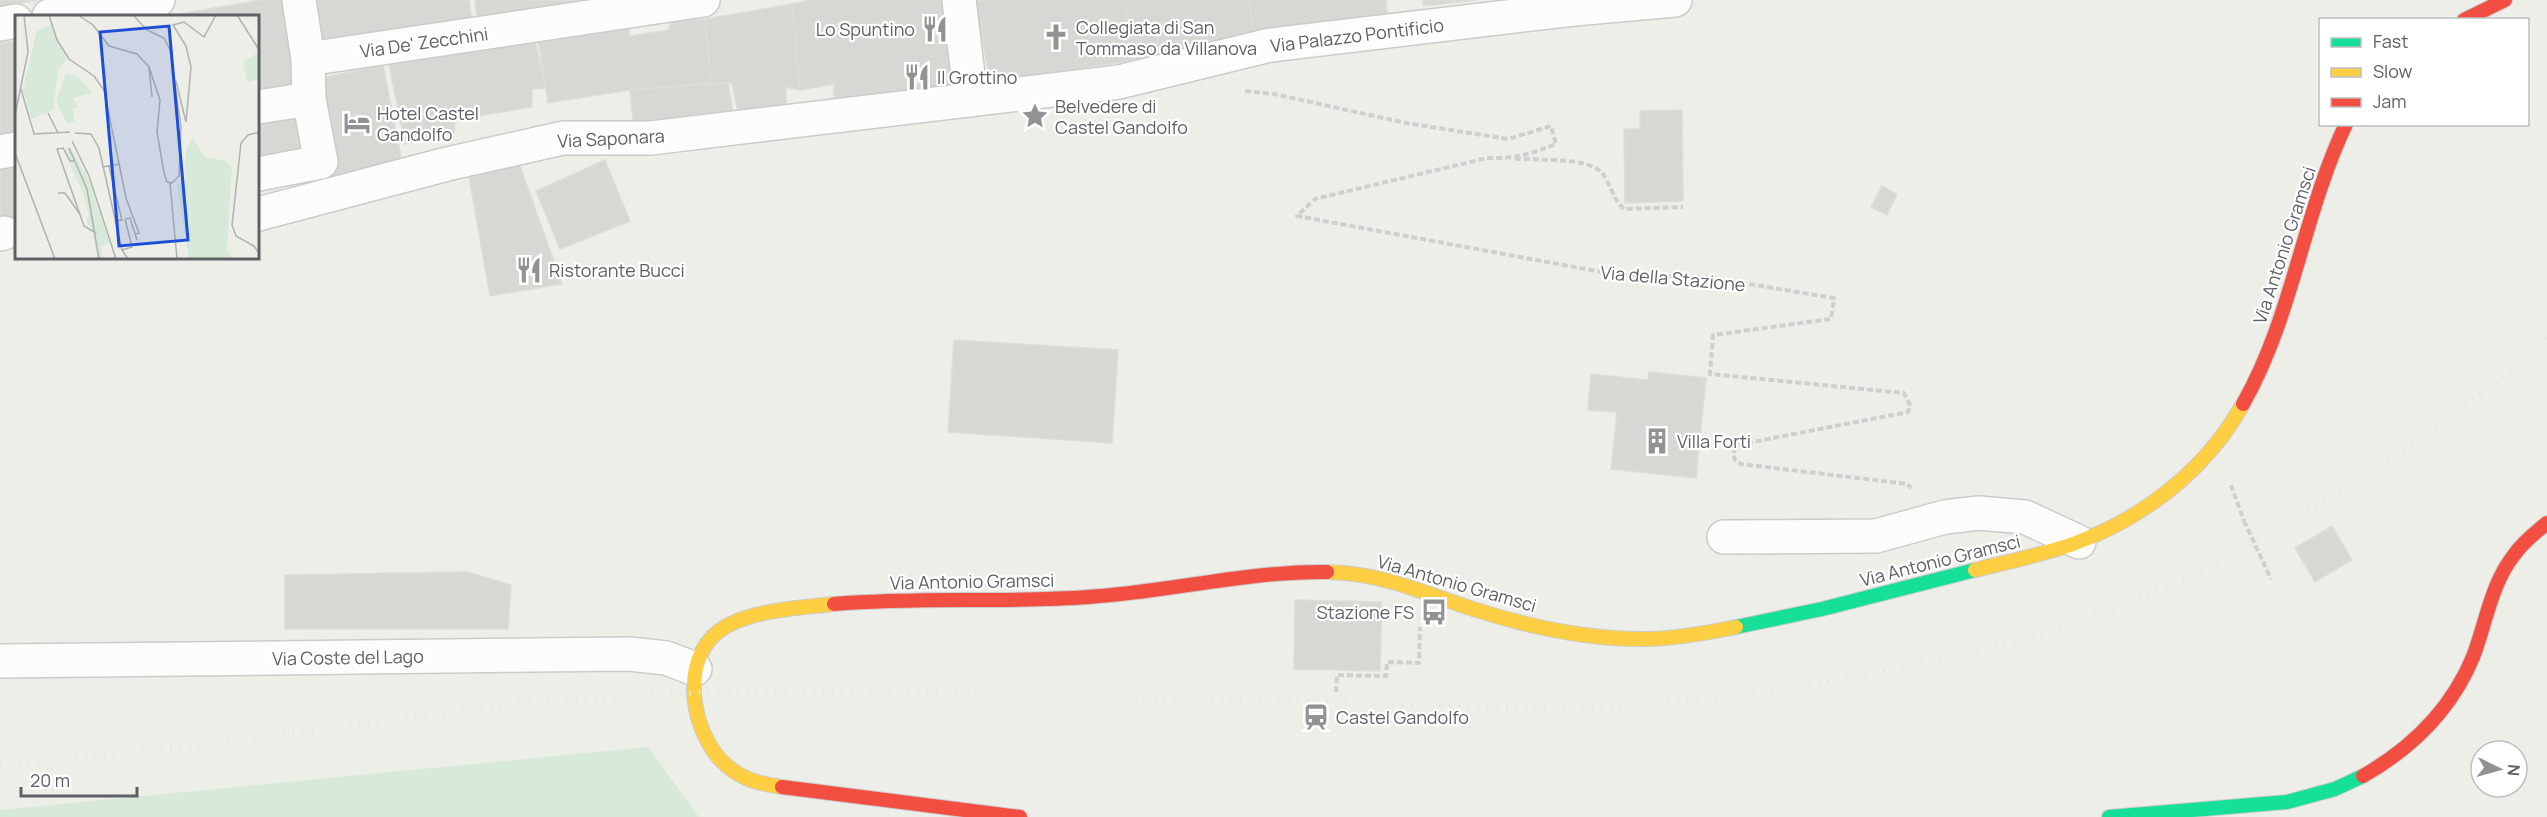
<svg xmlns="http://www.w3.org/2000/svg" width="2547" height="817" font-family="Manrope,sans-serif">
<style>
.green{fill:#d7eada}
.building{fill:#d7d7d4;stroke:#ddddd8;stroke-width:1.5}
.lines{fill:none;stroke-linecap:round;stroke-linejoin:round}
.street-casing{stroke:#cbcbcb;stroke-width:36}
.fast-casing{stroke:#ccc;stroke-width:16}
.slow-casing{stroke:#ccc;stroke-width:16}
.jam-casing{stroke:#ccc;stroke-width:16}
.path{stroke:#ccd0ce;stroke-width:4;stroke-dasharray:6 3;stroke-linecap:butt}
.street{stroke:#fcfcfc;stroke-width:33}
.fast{stroke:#16e098;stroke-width:14}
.slow{stroke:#ffcf43;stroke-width:14}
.jam{stroke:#f24e42;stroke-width:14}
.rail{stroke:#e5e5e4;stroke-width:4.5;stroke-dasharray:1.5 8;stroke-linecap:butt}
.path-bridge{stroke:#ccd0ce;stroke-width:4;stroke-dasharray:6 3;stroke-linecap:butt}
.labels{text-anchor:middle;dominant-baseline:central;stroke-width:4.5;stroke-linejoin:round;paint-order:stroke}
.poi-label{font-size:18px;fill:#5e6066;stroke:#fff;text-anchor:start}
.street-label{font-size:18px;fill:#5e6066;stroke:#fff}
.inset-road{fill:none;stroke:#b0b1b1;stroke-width:1.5}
.view{fill:#1d4ed8;fill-opacity:0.15;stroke:#1d4ed8;stroke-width:3}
.inset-edge{fill:none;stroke:#5e6066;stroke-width:3}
</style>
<rect width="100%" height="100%" fill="#eeeee9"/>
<path class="green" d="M648,747L699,817H0V810Z"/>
<path class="building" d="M0,0H39L0,6Z
M262,0H284L298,91L258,98V16H167Z
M307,0H469L473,28L315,51Z
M475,0H587L588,10L478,25Z
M812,0H942L954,90L833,106L834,84L800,90L792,4Z
M976,0H1125L1135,60L991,83L977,15Z
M1125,0H1249L1255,39L1135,60Z
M1249,0H1386L1388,17L1255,39Z
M1423,0H1477L1423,6Z
M792,4L800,90L786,87V118L740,123L732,83H711L705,19Z
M705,19L711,83L630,90L548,103L538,39L629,25V36L669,30L671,21Z
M535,40L546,88L532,89V107L455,120L454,133L405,144L389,64Z
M16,41V137L0,139V43Z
M383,65L403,167L332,181L312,80Z
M728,83L735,124L634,130L630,90Z
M301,109L304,147L258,158V116Z
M1682,110L1683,201L1625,203L1624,129H1640V111Z
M515,152L562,284L490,296L467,165Z
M605,160L630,221L560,249L536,191Z
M16,163V247L10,248L0,212V168Z
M1882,186L1897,194L1887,215L1871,207Z
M954,340L1118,350L1112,443L948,432Z
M1649,372L1706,378L1696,478L1611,469L1617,412L1588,410L1591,374L1648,380Z
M2332,526L2352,560L2315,582L2295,548Z
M467,572L511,585L508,629H285V575Z
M1295,600L1382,602L1380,671L1294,669Z"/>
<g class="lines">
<g class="street-casing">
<path id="street" d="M299,0L308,59L703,0
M959,0L971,100
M49,16L158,0
M0,24L16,21
M258,107L309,99
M0,152L16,149
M258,174L321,162L309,99L308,59
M258,214L447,164L563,138H651L1119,82L1270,45L1574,9L1675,0
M0,234L4,233
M1724,537L1876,536L1945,517L1979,513L2025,517L2079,542
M0,661L629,654L666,658L695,669"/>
</g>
<g class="fast-casing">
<path id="fast" d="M1736,627L1822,609L1975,570
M2109,817L2287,802L2335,789L2363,776"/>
</g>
<g class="slow-casing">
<path id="slow" d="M1975,570C2007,562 2041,555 2073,544C2144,518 2206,470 2243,404
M1327,572C1382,573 1423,593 1473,609C1529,627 1591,640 1649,639C1679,638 1707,633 1736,627
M782,787C761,784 743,780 727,766C692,736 678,662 719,631C746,610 800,608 834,604"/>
</g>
<g class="jam-casing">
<path id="jam" d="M2464,20L2505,0
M2243,404C2293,316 2303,214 2346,124
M834,604C919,597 1004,603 1088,597C1169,592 1246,571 1327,572
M2363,776C2412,748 2451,710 2473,657C2486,623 2491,584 2514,555C2523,542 2535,533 2547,523
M782,787L1020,817"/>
</g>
<path class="path" d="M1245,91L1274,94L1406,123L1508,139L1551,126L1556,144C1530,154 1515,159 1487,158L1315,199L1297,216L1618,275L1706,277L1834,298L1831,319L1713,335L1710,374L1904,393L1910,405L1908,412L1742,444L1737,446L1733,453L1735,460L1741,464L1907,484L1911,488
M1515,159C1536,160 1589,157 1602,173C1611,184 1613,200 1624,209L1683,207
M2231,485L2244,521
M1336,692L1337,675L1386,676L1387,662L1419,663L1420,627"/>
<use href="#street" class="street"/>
<use href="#fast" class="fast"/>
<use href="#slow" class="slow"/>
<use href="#jam" class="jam"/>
<path class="rail" d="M0,766L227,742L526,702L695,693L806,692L1111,697L1317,701L1418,707H1594L1768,694L1955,656L2037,636L2113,609L2198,574L2366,477L2437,427L2512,369L2547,337"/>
<path class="path-bridge" d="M2244,521L2271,579"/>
</g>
<defs>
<g id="restaurant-bare" transform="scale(2.07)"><path d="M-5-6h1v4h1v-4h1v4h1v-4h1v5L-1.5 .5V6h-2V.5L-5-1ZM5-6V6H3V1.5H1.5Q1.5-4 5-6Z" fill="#909294" stroke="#fff" stroke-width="2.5" paint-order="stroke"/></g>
<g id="church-bare" transform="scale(2.07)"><path d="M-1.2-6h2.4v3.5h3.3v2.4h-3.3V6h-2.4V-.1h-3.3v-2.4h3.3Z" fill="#909294" stroke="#fff" stroke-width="2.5" paint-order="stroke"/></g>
<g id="sight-bare" transform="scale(2.07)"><path d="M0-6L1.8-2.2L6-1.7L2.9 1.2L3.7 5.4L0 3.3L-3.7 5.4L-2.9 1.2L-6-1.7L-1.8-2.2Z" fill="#909294" stroke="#fff" stroke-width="2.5" paint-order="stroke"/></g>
<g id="hotel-bare" transform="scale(2.07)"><path d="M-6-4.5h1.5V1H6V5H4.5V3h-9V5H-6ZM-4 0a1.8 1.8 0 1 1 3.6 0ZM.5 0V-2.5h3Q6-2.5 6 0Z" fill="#909294" stroke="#fff" stroke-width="2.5" paint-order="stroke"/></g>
<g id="building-bare" transform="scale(2.07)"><path d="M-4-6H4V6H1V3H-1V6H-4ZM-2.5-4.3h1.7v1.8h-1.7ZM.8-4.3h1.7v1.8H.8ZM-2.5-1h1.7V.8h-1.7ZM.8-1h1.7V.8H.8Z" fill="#909294" stroke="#fff" stroke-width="2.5" paint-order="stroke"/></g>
<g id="bus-bare" transform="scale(2.07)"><path d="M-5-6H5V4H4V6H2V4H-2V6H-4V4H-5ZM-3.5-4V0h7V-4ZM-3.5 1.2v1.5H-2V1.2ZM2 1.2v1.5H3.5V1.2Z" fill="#909294" stroke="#fff" stroke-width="2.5" paint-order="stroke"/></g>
<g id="station-bare" transform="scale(2.07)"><path d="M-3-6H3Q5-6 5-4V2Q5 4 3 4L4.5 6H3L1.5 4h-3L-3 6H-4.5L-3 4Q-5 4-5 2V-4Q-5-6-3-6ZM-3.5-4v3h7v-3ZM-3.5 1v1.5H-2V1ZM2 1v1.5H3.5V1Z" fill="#909294" stroke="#fff" stroke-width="2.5" paint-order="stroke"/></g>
</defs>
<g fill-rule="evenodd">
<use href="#restaurant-bare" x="935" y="29"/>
<use href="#church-bare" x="1056" y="37"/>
<use href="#restaurant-bare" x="917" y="77"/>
<use href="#sight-bare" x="1035" y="116"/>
<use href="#hotel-bare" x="357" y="123"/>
<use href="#restaurant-bare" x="529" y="270"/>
<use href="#building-bare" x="1657" y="441"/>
<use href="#bus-bare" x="1434" y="612"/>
<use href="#station-bare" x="1316" y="717"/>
</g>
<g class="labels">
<g class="poi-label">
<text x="1076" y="27">Collegiata di San<tspan x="1076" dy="21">Tommaso da Villanova</tspan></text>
<text x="915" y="29" text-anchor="end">Lo Spuntino</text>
<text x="937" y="77">Il Grottino</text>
<text x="1055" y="106">Belvedere di<tspan x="1055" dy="21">Castel Gandolfo</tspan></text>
<text x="377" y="113">Hotel Castel<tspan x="377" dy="21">Gandolfo</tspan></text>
<text x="549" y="270">Ristorante Bucci</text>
<text x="1677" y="441">Villa Forti</text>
<text x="1414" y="612" text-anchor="end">Stazione FS</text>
<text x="1336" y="717">Castel Gandolfo</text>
</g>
<g class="street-label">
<text transform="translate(1357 35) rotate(-7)">Via Palazzo Pontificio</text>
<text transform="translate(424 42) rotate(-8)">Via De' Zecchini</text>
<text transform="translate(611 138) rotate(-3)">Via Saponara</text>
<text transform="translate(2284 245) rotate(-72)">Via Antonio Gramsci</text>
<text transform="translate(1673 278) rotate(5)">Via della Stazione</text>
<text transform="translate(1940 560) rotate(-14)">Via Antonio Gramsci</text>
<text transform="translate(972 581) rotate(-1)">Via Antonio Gramsci</text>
<text transform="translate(1457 583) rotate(16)">Via Antonio Gramsci</text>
<text transform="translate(348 657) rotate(-1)">Via Coste del Lago</text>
</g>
</g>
<g transform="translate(15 15)">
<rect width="244" height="244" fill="#eeeee9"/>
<path d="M36,10L52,43L43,55L38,95L16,104L8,74L22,15ZM243,38L244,64L232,67L228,46ZM51,58L62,61L78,78L59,83L63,93L58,94L60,107L52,109L41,86ZM178,123L190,142L211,146L217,152L212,234L218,244H174L162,171L170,164L171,134ZM56,133L73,163L95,228L86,231L88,244H83L76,213L71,207L74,200L67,176L49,136Z" fill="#d7eada"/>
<path class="inset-road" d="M34,0L42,25L54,44L79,61L89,75L111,183L124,218L121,219M63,0L78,10L94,31L122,39L134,52L145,85L142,117L149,158L152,167L157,168L164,161L166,111L155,35L149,23L132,15L118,0M222,0L245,36M134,53L137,82M161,66L171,107L176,52L171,31L158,10L169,7L189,22L201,0M6,74L19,119L55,117M33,98L43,118M0,100L13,37L9,0M245,117L233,120L226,128L217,210L221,221L239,231L245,240M60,118L76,119L84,133L107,235L113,244M57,126L74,161L101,244M54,133L72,174L84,244M0,138L40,244M59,146H55L48,133L42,134L69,211L81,218M94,151L107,205L100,206M87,152L105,149M155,168L162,244M43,178H50L66,201M110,204L115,203L122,225M107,235L117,232L110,204"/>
<path class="view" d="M154,11L173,225L104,231L85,17Z"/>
<rect width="244" height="244" class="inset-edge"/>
</g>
<rect x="2319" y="18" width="210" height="108" fill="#ffffff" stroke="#bfbfc2" stroke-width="1.5"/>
<rect x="2331" y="38" width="30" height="9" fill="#16e098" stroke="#bfbfc2" stroke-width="1.5"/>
<text x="2373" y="48" font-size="18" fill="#5e6066">Fast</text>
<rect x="2331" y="68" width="30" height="9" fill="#ffcf43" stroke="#bfbfc2" stroke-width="1.5"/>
<text x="2373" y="78" font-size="18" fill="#5e6066">Slow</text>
<rect x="2331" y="98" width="30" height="9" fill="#f24e42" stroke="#bfbfc2" stroke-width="1.5"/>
<text x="2373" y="108" font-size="18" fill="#5e6066">Jam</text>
<g transform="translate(2499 769) rotate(95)"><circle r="28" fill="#ffffff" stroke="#bfbfc2" stroke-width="1.5"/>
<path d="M0-4.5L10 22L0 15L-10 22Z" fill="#909294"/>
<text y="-9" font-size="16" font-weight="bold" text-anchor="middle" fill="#5e6066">N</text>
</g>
<path d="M21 787v9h116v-9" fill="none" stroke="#5e6066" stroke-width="3"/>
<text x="30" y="787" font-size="18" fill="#5e6066" stroke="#ffffff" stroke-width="4.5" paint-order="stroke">20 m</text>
</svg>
